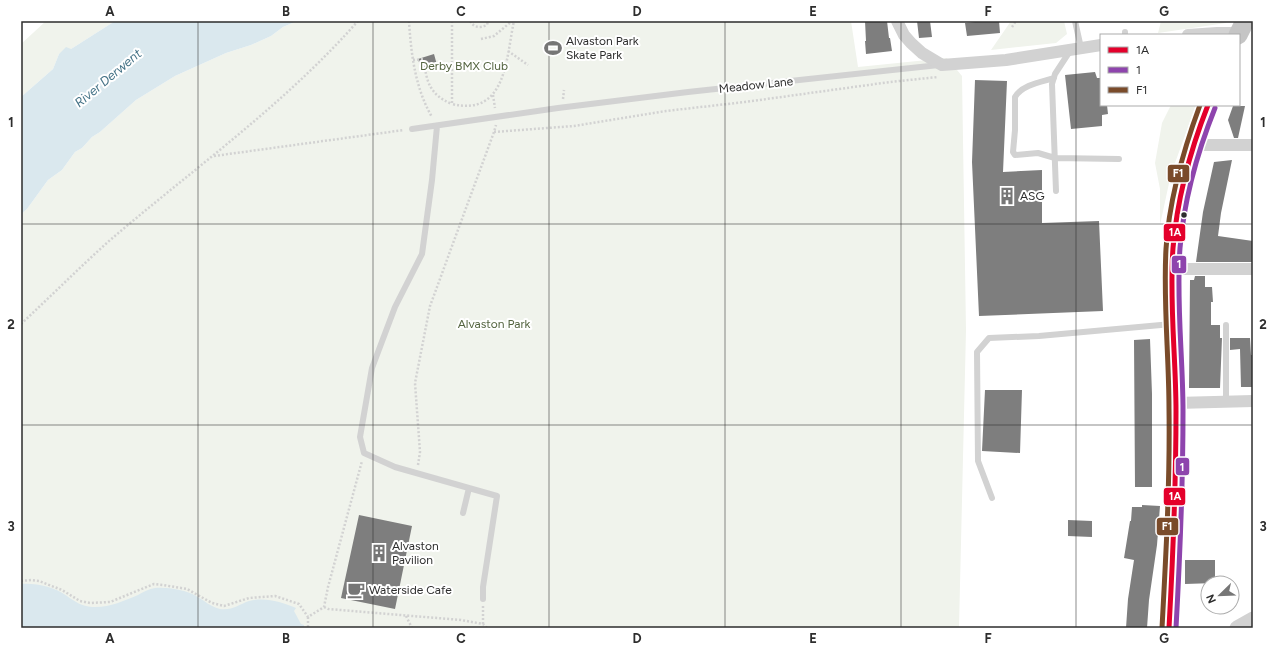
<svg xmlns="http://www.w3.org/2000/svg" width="1274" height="649" font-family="Figtree,sans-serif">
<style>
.green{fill:#f0f3ec}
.water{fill:#dae8ee}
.building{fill:#7e7e7e}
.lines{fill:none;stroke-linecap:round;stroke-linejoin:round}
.path{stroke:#d2d2d2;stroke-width:2.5;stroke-dasharray:2 2;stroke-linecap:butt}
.service{stroke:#d2d2d2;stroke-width:6}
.minor{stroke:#d2d2d2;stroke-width:12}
.tertiary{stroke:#d2d2d2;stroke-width:15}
.primary{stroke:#c5c5c5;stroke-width:19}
.bus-1-casing{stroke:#fff;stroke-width:8}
.bus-2-casing{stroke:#fff;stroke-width:8}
.bus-3-casing{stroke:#fff;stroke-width:8}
.bus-1{stroke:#e4002b;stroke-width:5}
.bus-2{stroke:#8e44ad;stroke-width:5}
.bus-3{stroke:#7a4b2a;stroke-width:5}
.grid{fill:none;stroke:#2d2d2d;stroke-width:1;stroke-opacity:0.55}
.bus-dot{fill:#2d2d2d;stroke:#fff;stroke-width:1.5}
.labels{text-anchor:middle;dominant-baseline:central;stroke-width:4;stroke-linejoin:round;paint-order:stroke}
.poi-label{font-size:12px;fill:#2d2d2d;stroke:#fff;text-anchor:start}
.park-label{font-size:12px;fill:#546440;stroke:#fff}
.street-label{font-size:12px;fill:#2d2d2d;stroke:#fff}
.water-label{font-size:13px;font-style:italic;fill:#447286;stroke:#fff}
.line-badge{stroke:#fff;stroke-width:1.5}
.badge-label{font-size:11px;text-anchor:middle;font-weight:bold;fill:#fff}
.neatline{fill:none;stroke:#2d2d2d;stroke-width:1.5}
.grid-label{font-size:13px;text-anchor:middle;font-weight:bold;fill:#2d2d2d}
</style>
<rect width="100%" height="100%" fill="#fff"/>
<path class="green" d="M46,21H115L71,49L59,54L53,69L21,97V44Z
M297,21H851L858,67L947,58L962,76L966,330L959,628H21V214L27,209L48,180L62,170L75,152L82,148L92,137L100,132L136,100L175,76L226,53L251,45L271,36L283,27Z
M1011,21H1064L1067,34L1056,43L991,50Z
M1161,21H1227L1226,23L1158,33Z
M1171,105H1196L1171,174L1160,225V189L1155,163L1162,123Z"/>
<path class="water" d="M115,21H297L283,27L271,36L251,45L226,53L175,76L136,100L100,132L92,137L82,148L75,152L62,170L48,180L27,209L21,214V97L53,69L59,54L66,47L71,49Z
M21,584C37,583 54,587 67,596C75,602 82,606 92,607C109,608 123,601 138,595C143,592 149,589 155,588C168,587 186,590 196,596C205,601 211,607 220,609C231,611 240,604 249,601C266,597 281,602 296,608L294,611L301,624L304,625V628H21Z"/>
<path class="building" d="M865,21H887L889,38H890L892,51L866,54L865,41H866Z
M917,21H930L932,37L919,38Z
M985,21H999L1000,33L967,36L965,23Z
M434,54L437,65L421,69L418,59Z
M1095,72L1097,78H1101V105H1107L1108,114L1102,115V126L1071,129L1065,75Z
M975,80L1007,81L1003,172L1042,170V223L1099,221L1103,311L979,316L972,162Z
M1233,106H1245L1238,138H1234L1228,120Z
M1232,160L1221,213L1218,236L1253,241V262H1196L1203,212L1214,162Z
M1195,276H1205V287H1212L1213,302H1211V325H1220V338H1222L1220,388H1189L1190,280H1194Z
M1230,338H1250L1251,355H1253V387H1241L1240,349L1230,350Z
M1150,339L1152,394V487H1135L1134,340Z
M985,390H1022L1020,453L982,451Z
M1142,505L1160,506L1157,545L1149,600L1147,628H1126L1128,599L1134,560L1124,558L1130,521H1131L1132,507H1142Z
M359,515L412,526L395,609L341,598Z
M1068,520L1092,521V537L1068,536Z
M1185,560H1215V583L1185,584Z"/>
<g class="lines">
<path class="path" d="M409,21C411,53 415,88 432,117
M452,21V104C507,117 506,57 514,21
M470,21C474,28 480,28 487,25L488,21
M1012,27L1016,21
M481,39L494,36L512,21
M508,51L528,65
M413,60L424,59C426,82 430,95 452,104
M493,95L495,108
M563,99L564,90
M494,132L574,126L666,111L745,102L890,82L938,77
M214,156L404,130
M21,324C50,297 79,268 109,241C193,169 284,105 358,21
M418,465L420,452L415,383L430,306L494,132L496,125
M21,581L31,580L39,581L62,590L80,601L90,603L110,602L154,584L163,585L187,589L212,603L224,606L249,598L275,596L299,604L308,617L324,607L328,587L362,461
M483,606V624
M324,607L328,609L461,620L483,624L487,628
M406,616L412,628
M308,617V628"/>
<path class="service" d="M1075,21L1081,48
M1125,35V32
M1054,78C1041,82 1022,85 1015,97V130L1013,152L1015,155L1038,153L1055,158L1119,159
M437,126L432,180L422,254L395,307L372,368L360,437L364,453L395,467L497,496L483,587V599
M412,129L558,108L688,92L939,65
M1056,191L1052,84L1055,74L1070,51
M1226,402V325
M992,498L978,461L977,352L989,338L1039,336L1172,324
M463,513L469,488"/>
<path class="minor" d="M897,21L904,35L911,43L922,53L942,65L1006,60L1101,45
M1188,35L1217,33H1239
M1194,145H1253
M1172,269H1253
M1176,403L1253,401"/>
<path class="tertiary" d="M1237,628L1253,619"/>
<path class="primary" d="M1238,35L1245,21
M1169,628C1174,546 1177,463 1176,381C1175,344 1172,306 1172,269C1173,214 1187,156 1208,105"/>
<g class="bus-1-casing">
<path id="bus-1" d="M1169,628C1173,556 1176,483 1176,411C1176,357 1169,302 1173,248C1177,199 1190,151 1208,105"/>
</g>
<g class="bus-2-casing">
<path id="bus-2" d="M1176,628C1180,556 1183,483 1183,411C1183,357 1176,302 1180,248C1184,199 1197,153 1215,108"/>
</g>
<g class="bus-3-casing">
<path id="bus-3" d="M1162,628C1166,555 1170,482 1169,409C1169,356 1163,302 1166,249C1169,199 1183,151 1200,105"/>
</g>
<use href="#bus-1" class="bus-1"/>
<use href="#bus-2" class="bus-2"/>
<use href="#bus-3" class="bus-3"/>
</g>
<path class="grid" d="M198,21V628M373,21V628M549,21V628M725,21V628M901,21V628M1076,21V628M21,224H1253M21,425H1253"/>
<defs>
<g id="stadium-bare" transform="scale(1.38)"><path d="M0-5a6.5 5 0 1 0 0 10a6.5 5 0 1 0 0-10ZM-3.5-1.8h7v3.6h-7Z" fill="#767676" stroke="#fff" stroke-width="2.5" paint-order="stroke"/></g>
<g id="building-bare" transform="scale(1.38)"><path d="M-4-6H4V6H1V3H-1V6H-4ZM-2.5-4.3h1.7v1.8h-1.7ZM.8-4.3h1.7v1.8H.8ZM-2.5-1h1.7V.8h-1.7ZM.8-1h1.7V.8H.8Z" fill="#767676" stroke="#fff" stroke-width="2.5" paint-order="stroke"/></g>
<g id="cafe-bare" transform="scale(1.38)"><path d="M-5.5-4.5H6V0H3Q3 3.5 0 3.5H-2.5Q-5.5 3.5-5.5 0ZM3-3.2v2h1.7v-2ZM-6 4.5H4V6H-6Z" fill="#767676" stroke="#fff" stroke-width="2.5" paint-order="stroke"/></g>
</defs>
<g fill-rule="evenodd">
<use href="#stadium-bare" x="553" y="48"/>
<use href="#building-bare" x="1007" y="196"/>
<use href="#building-bare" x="379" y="553"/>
<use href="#cafe-bare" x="356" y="590"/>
</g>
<circle class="bus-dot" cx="1184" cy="215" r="3.5"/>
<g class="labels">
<g class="poi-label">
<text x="566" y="41">Alvaston Park<tspan x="566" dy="14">Skate Park</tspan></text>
<text x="1020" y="196">ASG</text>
<text x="392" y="546">Alvaston<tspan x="392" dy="14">Pavilion</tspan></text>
<text x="369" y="590">Waterside Cafe</text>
</g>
<g class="park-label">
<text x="464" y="66">Derby BMX Club</text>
<text x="494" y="324">Alvaston Park</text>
</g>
<g class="street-label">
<text transform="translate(756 85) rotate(-6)">Meadow Lane</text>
</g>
<g class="water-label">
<text transform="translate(108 78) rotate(-40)">River Derwent</text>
</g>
</g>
<g class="line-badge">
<rect x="1167" y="164" width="23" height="19" rx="4" fill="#7a4b2a"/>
<rect x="1163" y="223" width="23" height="19" rx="4" fill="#e4002b"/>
<rect x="1171" y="255" width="16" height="19" rx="4" fill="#8e44ad"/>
<rect x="1175" y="457" width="15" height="19" rx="4" fill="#8e44ad"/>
<rect x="1163" y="487" width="23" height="19" rx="4" fill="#e4002b"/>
<rect x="1156" y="517" width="23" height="19" rx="4" fill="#7a4b2a"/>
</g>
<g class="badge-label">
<text x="1178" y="177">F1</text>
<text x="1175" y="236">1A</text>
<text x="1179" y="268">1</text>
<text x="1182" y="471">1</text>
<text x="1175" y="500">1A</text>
<text x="1167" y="530">F1</text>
</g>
<rect width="1274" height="649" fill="none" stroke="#ffffff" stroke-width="44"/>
<rect x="1100" y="34" width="140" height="72" fill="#ffffff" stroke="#ababab"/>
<rect x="1108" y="47" width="20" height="6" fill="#e4002b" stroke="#ababab"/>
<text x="1136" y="54" font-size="12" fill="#2d2d2d">1A</text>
<rect x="1108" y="67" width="20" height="6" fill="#8e44ad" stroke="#ababab"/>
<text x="1136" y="74" font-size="12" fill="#2d2d2d">1</text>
<rect x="1108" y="87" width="20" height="6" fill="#7a4b2a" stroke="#ababab"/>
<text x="1136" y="94" font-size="12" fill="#2d2d2d">F1</text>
<g transform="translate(1220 595) rotate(247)"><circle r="19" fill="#ffffff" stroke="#ababab"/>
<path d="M0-3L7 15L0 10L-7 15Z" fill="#767676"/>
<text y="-6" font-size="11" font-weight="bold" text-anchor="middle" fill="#2d2d2d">N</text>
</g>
<rect x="22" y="22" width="1230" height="605" class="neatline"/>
<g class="grid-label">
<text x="110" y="16">A</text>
<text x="286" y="16">B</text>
<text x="461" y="16">C</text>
<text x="637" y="16">D</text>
<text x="813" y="16">E</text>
<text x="988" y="16">F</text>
<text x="1164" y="16">G</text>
<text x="11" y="127">1</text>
<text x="1263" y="127">1</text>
<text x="11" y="329">2</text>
<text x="1263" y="329">2</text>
<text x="11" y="531">3</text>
<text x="1263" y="531">3</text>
<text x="110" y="643">A</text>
<text x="286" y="643">B</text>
<text x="461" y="643">C</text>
<text x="637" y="643">D</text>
<text x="813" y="643">E</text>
<text x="988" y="643">F</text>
<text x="1164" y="643">G</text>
</g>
</svg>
